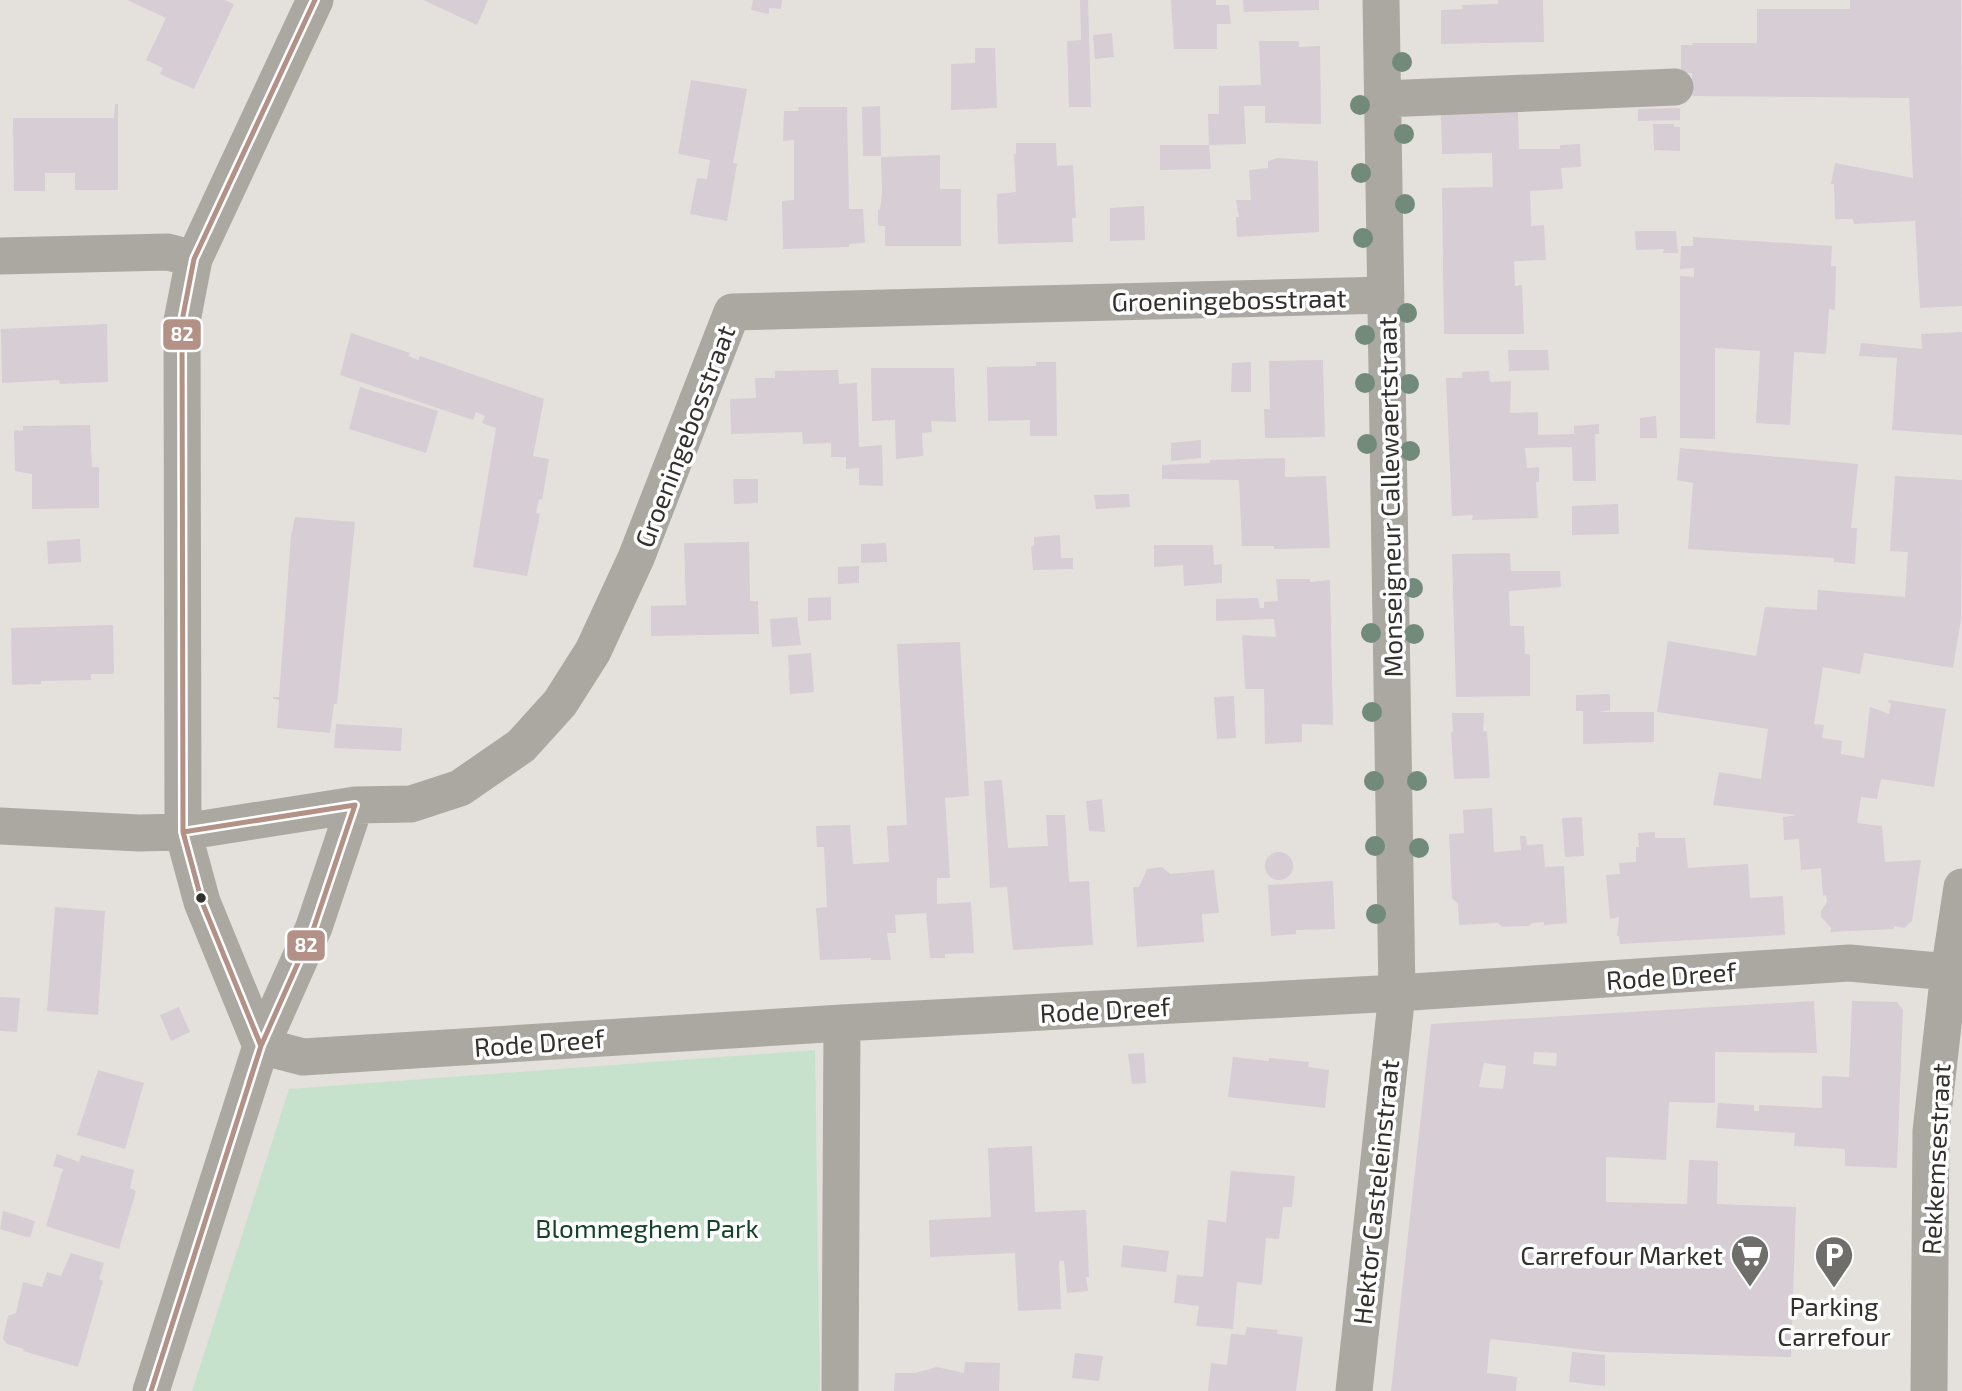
<svg xmlns="http://www.w3.org/2000/svg" width="1962" height="1391" font-family="'Exo 2',sans-serif">
<style>
.green{fill:#c6e2cc}
.building{fill:#d6cdd5;fill-rule:evenodd}
.lines{fill:none;stroke-linecap:round;stroke-linejoin:round}
.minor{stroke:#aba8a1;stroke-width:37}
.bus-1-casing{stroke:#fff;stroke-width:10}
.bus-1{stroke:#b39187;stroke-width:5}
.tree{fill:#718a79}
.bus-dot{fill:#32302d;stroke:#fff;stroke-width:2.5}
.labels{text-anchor:middle;dominant-baseline:central;stroke-width:7;stroke-linejoin:round;paint-order:stroke}
.street-label{font-size:26px;fill:#32302d;stroke:#fff}
.park-label{font-size:26px;fill:#134227;stroke:#fff}
.poi-label{font-size:26px;fill:#32302d;stroke:#fff;text-anchor:end}
.line-badge{stroke:#fff;stroke-width:2.5}
.badge-label{font-size:19px;text-anchor:middle;font-weight:bold;fill:#fff}
</style>
<rect width="100%" height="100%" fill="#e4e1dd"/>
<path class="green" d="M815,1050L820,1391H192L289,1089Z"/>
<path class="building" d="M127,0H225L234,4L194,89L160,74L163,68L146,60L166,18Z
M423,0H488L477,25Z
M753,0H782L781,9L769,8V14L751,10Z
M1080,0H1088L1091,107H1069L1067,41L1081,40Z
M1171,0H1216V5H1229L1231,24H1217V49H1174Z
M1243,0H1319V10L1244,12Z
M1498,0H1543L1544,42L1441,44V10L1463,9L1462,5L1498,4Z
M1850,0H1961L1962,306L1920,308L1915,221L1854,224L1853,219H1835L1834,184H1831L1835,163L1913,178L1909,98L1692,96V73H1681V45H1693L1692,43H1757V9H1850Z
M1112,33L1114,57L1095,59L1093,35Z
M1259,41H1299V47L1320,46L1321,124L1265,123V106H1244L1246,144L1209,145L1208,114H1219V86L1261,85Z
M975,48H995L997,108L951,110V64L975,63Z
M691,80L747,89L733,163L737,164L727,221L690,214L697,178L707,179L710,160L678,154Z
M115,104H118V190H75V173H45V191H14L13,118H114Z
M880,106L881,156H863L862,107Z
M798,107H847L849,209H863L865,243L849,244V247L783,249L782,201L794,200V140L783,141L784,111H799Z
M1680,108V120L1638,121V109Z
M1518,112L1519,149H1560V145L1580,144L1581,167L1561,168L1563,189L1530,191L1531,226L1544,225L1546,260L1514,261L1515,286L1522,285L1524,334H1444L1442,188L1493,187L1492,153L1442,154L1441,113Z
M1653,124H1674V127H1680V151L1654,150Z
M1016,143H1056L1057,166L1073,165L1076,218H1072L1073,242L998,244L997,194L1016,192L1014,154H1016Z
M1160,145H1209L1211,169L1160,170Z
M940,155V189H961V246H885V226H878V210H880L882,193L881,157Z
M1278,158L1318,161L1319,232L1237,237L1236,217H1239L1236,200H1251L1249,170L1268,168V161Z
M1144,206L1145,240L1110,241V208Z
M1635,231H1676L1678,253H1663L1664,249L1636,250Z
M1693,237L1832,246L1831,266H1836L1835,310L1829,309L1826,354L1794,352L1790,425L1756,423L1760,351L1715,348V439L1680,438V276L1694,277V268L1680,269L1681,246H1693Z
M107,324L108,382L60,384L59,380L2,383L1,329Z
M1962,332V435L1892,430L1897,358L1859,356L1861,343L1922,349L1921,334Z
M351,333L410,353L409,356L418,360L420,356L544,399L533,456L549,459L542,500L539,499L536,513L540,514L527,576L473,567L496,428L482,423L485,416L476,412L473,420L340,375Z
M1508,350H1548L1549,370L1509,371Z
M1323,360L1325,437L1265,438L1264,409H1270L1269,361Z
M1036,362H1056L1057,436H1030V420L988,421L987,367L1036,366Z
M1251,362V392H1231L1232,363Z
M871,368H954L956,422L931,421L932,432L922,433L923,456L896,459L895,420L872,421Z
M838,370L839,384L857,383L859,447L882,445L883,486L859,485V468L846,469V457H831V443L803,444L802,432L731,434L730,399L756,398L755,378H775V371Z
M1489,371L1490,382L1511,381L1510,413L1538,412V435L1574,434V426L1599,424V434H1595L1596,481H1573L1572,447L1525,448L1527,468L1539,467V482H1536L1538,518L1472,520L1473,515L1452,516L1446,378H1462V372Z
M360,387L438,411L426,453L349,429Z
M1656,416L1657,438H1640V418Z
M90,425L92,467H99V508L32,509V474L15,471L14,430L23,431V426Z
M1201,440V458L1171,461V443Z
M1680,448L1858,464L1851,528H1857L1855,564L1834,562V558L1688,549L1693,483L1677,480Z
M1285,458V477L1326,476L1330,548L1274,549V546H1242L1239,480L1162,479V465L1210,463V460Z
M1895,476L1962,480L1961,619L1953,668L1864,653L1860,674L1823,667L1814,724L1824,725L1822,738L1842,741L1841,754L1864,758L1870,707L1889,714L1891,703L1888,702L1889,700L1946,709L1934,787L1881,779L1877,799L1861,797L1857,823L1882,826L1885,862L1921,860L1912,921L1904,928L1895,926L1893,929L1830,932L1831,928L1821,917V911L1827,902L1826,895L1823,896L1821,868L1801,870L1799,839L1784,840L1783,817L1797,815L1713,805L1719,772L1761,779L1768,729L1657,712L1668,641L1756,656L1765,607L1817,610L1818,590L1905,597L1908,552L1890,551Z
M733,479H758V503L734,504Z
M1129,494L1130,507L1096,509L1094,495Z
M1618,504L1619,534L1572,535V506Z
M295,517L355,522L337,704H334L330,733L277,728L279,700L273,699V697H279L291,536Z
M1060,535L1061,558H1073V569L1033,570L1031,546H1034V537Z
M80,539L81,562L48,564L47,541Z
M749,542L750,601H758L759,634L651,636V606L686,605L684,543Z
M886,543L887,562L861,563V544Z
M1154,545H1213L1214,565L1222,564V583L1184,586L1183,565L1154,567Z
M1510,553L1511,571H1560L1561,587L1509,591L1510,626H1524L1525,654H1530V696L1456,697L1452,554Z
M859,566V583L838,584V567Z
M1276,579H1310V582L1330,580L1333,725L1302,724V742L1265,744L1264,689H1245L1242,635L1276,637L1274,619L1216,621V599L1258,598L1260,608H1264V602L1278,601Z
M831,597V620L808,621V598Z
M797,617L801,645L772,647L770,619Z
M113,625L114,674H91V680L41,681V684L12,685L11,628Z
M960,642L969,796L945,798L950,878H937V904L971,902L974,953L945,954V958H930L926,913L911,914L895,915L896,933H887L891,960H871V958L820,960L816,908L827,907L824,847H817L816,826L850,825L853,864L889,862L887,826L907,825L897,644Z
M811,653L814,692L790,694L788,655Z
M1610,694V710L1598,712H1654V742L1583,744V711H1576V695Z
M1234,696L1236,738L1217,739L1214,697Z
M1452,713H1484L1483,731H1487L1490,778L1454,779L1451,732H1453Z
M336,724L402,728L401,751L334,748Z
M1002,780L1008,848L1048,846L1046,815H1065L1069,882L1089,881L1093,945L1013,950L1007,887L990,888L984,781Z
M1102,799L1105,832L1089,831L1086,801Z
M1492,808L1494,852L1521,850L1520,836H1526L1527,845L1543,844L1545,867L1564,866L1567,923L1544,925V922L1532,923L1528,926L1502,927L1498,923L1459,925L1458,904L1452,898L1449,834L1464,833L1463,810Z
M1582,817L1584,856L1565,857L1562,818Z
M1655,832V838H1685L1688,868L1748,864L1750,898L1783,896L1785,935L1620,944L1619,936H1617L1619,917L1610,919L1606,875L1620,874L1619,863L1636,862V847H1639L1638,833Z
M1265 866a14 14 0 1 1 28 0a14 14 0 1 1-28 0Z
M1162,867L1170,874L1214,870L1219,913L1202,914L1204,942L1137,947L1133,887H1139L1147,869Z
M1333,881L1335,929L1296,930V934L1271,936L1268,885Z
M55,907L105,911L98,1015L47,1011Z
M0,997L20,998L17,1032L0,1031Z
M1814,1001L1817,1053L1715,1052V1103L1669,1102L1666,1160L1606,1157V1202L1687,1204L1689,1160L1718,1161L1717,1204L1796,1207L1791,1357L1605,1352L1490,1339L1487,1373L1517,1377L1516,1391H1391L1431,1024ZM1534,1052L1557,1053L1556,1066L1533,1064ZM1484,1063L1506,1066L1503,1089L1479,1087Z
M1852,1001L1897,1002L1903,1010L1897,1168L1845,1166V1149L1794,1146L1795,1133L1716,1128L1718,1103L1754,1105V1111H1759V1105L1822,1108V1076L1849,1077Z
M179,1007L190,1032L171,1041L160,1015Z
M1144,1053L1146,1083L1132,1084L1128,1054Z
M1233,1057L1269,1061V1058L1309,1062L1308,1067L1329,1070L1325,1108L1228,1097Z
M98,1070L144,1083L125,1149L77,1135Z
M1032,1146L1035,1212L1086,1210L1089,1277H1086L1088,1291L1067,1293L1064,1261H1059L1061,1309L1018,1311L1015,1253L930,1257L929,1220L991,1217L988,1148Z
M57,1154L79,1162L81,1155L134,1170L130,1188L136,1191L119,1249L46,1226L63,1169L53,1166Z
M1231,1171L1295,1176L1292,1207H1283L1279,1239L1266,1238L1262,1285L1237,1282L1233,1329L1196,1326L1199,1306L1174,1303L1177,1275L1203,1277L1208,1220L1226,1222Z
M3,1211L35,1221L30,1238L0,1229Z
M1123,1245L1169,1251L1166,1272L1121,1267Z
M71,1253L104,1263L99,1279L103,1281L78,1367L23,1351L24,1349L7,1344L3,1339L8,1316L16,1313L23,1282L42,1287L47,1272L61,1276Z
M1247,1327L1278,1330L1277,1334L1303,1337L1296,1391H1208L1211,1363L1227,1365L1231,1334L1245,1335Z
M1572,1352L1605,1355V1386L1569,1382Z
M1075,1353L1103,1356L1099,1381L1072,1378Z
M965,1362L1000,1363L999,1391H894L895,1373H915L937,1367L964,1373Z"/>
<g class="lines">
<path class="minor" d="M1383,99L1675,87
M0,256L168,252L194,259
M0,826L139,833L183,832L355,805L411,804L460,788L521,746L560,703L593,651L636,558L732,312L1386,295
M261,1046L303,1057L842,1023L1397,993L1849,963L1949,972
M261,1046L202,902L183,832L182,321L194,259L315,0
M151,1391L261,1046L314,927L355,805
M840,1391L842,1023
M1354,1391L1397,993L1381,0
M1929,1391L1931,1131L1949,972L1962,887"/>
<g class="bus-1-casing">
<path id="bus-1" d="M183,832L355,805
M249,1083L261,1046L314,927L355,805
M151,1391L261,1046L202,902L183,832L182,321L194,259L315,0"/>
</g>
<use href="#bus-1" class="bus-1"/>
</g>
<g class="tree">
<circle cx="1402" cy="62" r="10"/>
<circle cx="1360" cy="105" r="10"/>
<circle cx="1404" cy="134" r="10"/>
<circle cx="1361" cy="173" r="10"/>
<circle cx="1405" cy="204" r="10"/>
<circle cx="1363" cy="238" r="10"/>
<circle cx="1407" cy="313" r="10"/>
<circle cx="1365" cy="335" r="10"/>
<circle cx="1365" cy="383" r="10"/>
<circle cx="1409" cy="384" r="10"/>
<circle cx="1367" cy="444" r="10"/>
<circle cx="1410" cy="451" r="10"/>
<circle cx="1413" cy="588" r="10"/>
<circle cx="1371" cy="633" r="10"/>
<circle cx="1414" cy="634" r="10"/>
<circle cx="1372" cy="712" r="10"/>
<circle cx="1374" cy="781" r="10"/>
<circle cx="1417" cy="781" r="10"/>
<circle cx="1375" cy="846" r="10"/>
<circle cx="1419" cy="848" r="10"/>
<circle cx="1376" cy="914" r="10"/>
</g>
<defs>
<g id="supermarket-pin" transform="scale(2.0125)"><path d="M0 17L-7.5 6A9.5 9.5 0 1 1 7.5 6Z" fill="#706e6b" stroke="#fff"/><path d="M-6-5.5h2.5l.6 2H6L4.5 2H-2.5L-4.4-4H-6ZM-1.5 3.2a1.3 1.3 0 1 0 .1 0ZM3 3.2a1.3 1.3 0 1 0 .1 0Z" fill="#fff"/></g>
<g id="parking-pin" transform="scale(2.0125)"><path d="M0 17L-7.5 6A9.5 9.5 0 1 1 7.5 6Z" fill="#706e6b" stroke="#fff"/><path d="M-3.5-5.5H1a3.5 3.5 0 0 1 0 7H-1V5.5H-3.5ZM-1-3.4V-.6H.8a1.4 1.4 0 0 0 0-2.8Z" fill="#fff"/></g>
</defs>
<g fill-rule="evenodd">
<use href="#supermarket-pin" x="1750" y="1254"/>
<use href="#parking-pin" x="1834" y="1255"/>
</g>
<circle class="bus-dot" cx="201" cy="898" r="6"/>
<g class="labels">
<g class="street-label">
<text transform="translate(1229 299) rotate(-1)">Groeningebosstraat</text>
<text transform="translate(684 436) rotate(-69)">Groeningebosstraat</text>
<text transform="translate(1389 497) rotate(-91)">Monseigneur Callewaertstraat</text>
<text transform="translate(1671 975) rotate(-4)">Rode Dreef</text>
<text transform="translate(1105 1009) rotate(-3)">Rode Dreef</text>
<text transform="translate(539 1042) rotate(-4)">Rode Dreef</text>
<text transform="translate(1935 1159) rotate(-87)">Rekkemsestraat</text>
<text transform="translate(1375 1192) rotate(-84)">Hektor Casteleinstraat</text>
</g>
<g class="park-label">
<text x="647" y="1227">Blommeghem Park</text>
</g>
<g class="poi-label">
<text x="1723" y="1254">Carrefour Market</text>
<text x="1834" y="1305" text-anchor="middle">Parking<tspan x="1834" dy="30">Carrefour</tspan></text>
</g>
</g>
<g class="line-badge">
<rect x="162" y="318" width="40" height="33" rx="7" fill="#b39187"/>
<rect x="286" y="929" width="40" height="33" rx="7" fill="#b39187"/>
</g>
<g class="badge-label">
<text x="182" y="341">82</text>
<text x="306" y="952">82</text>
</g>
</svg>
